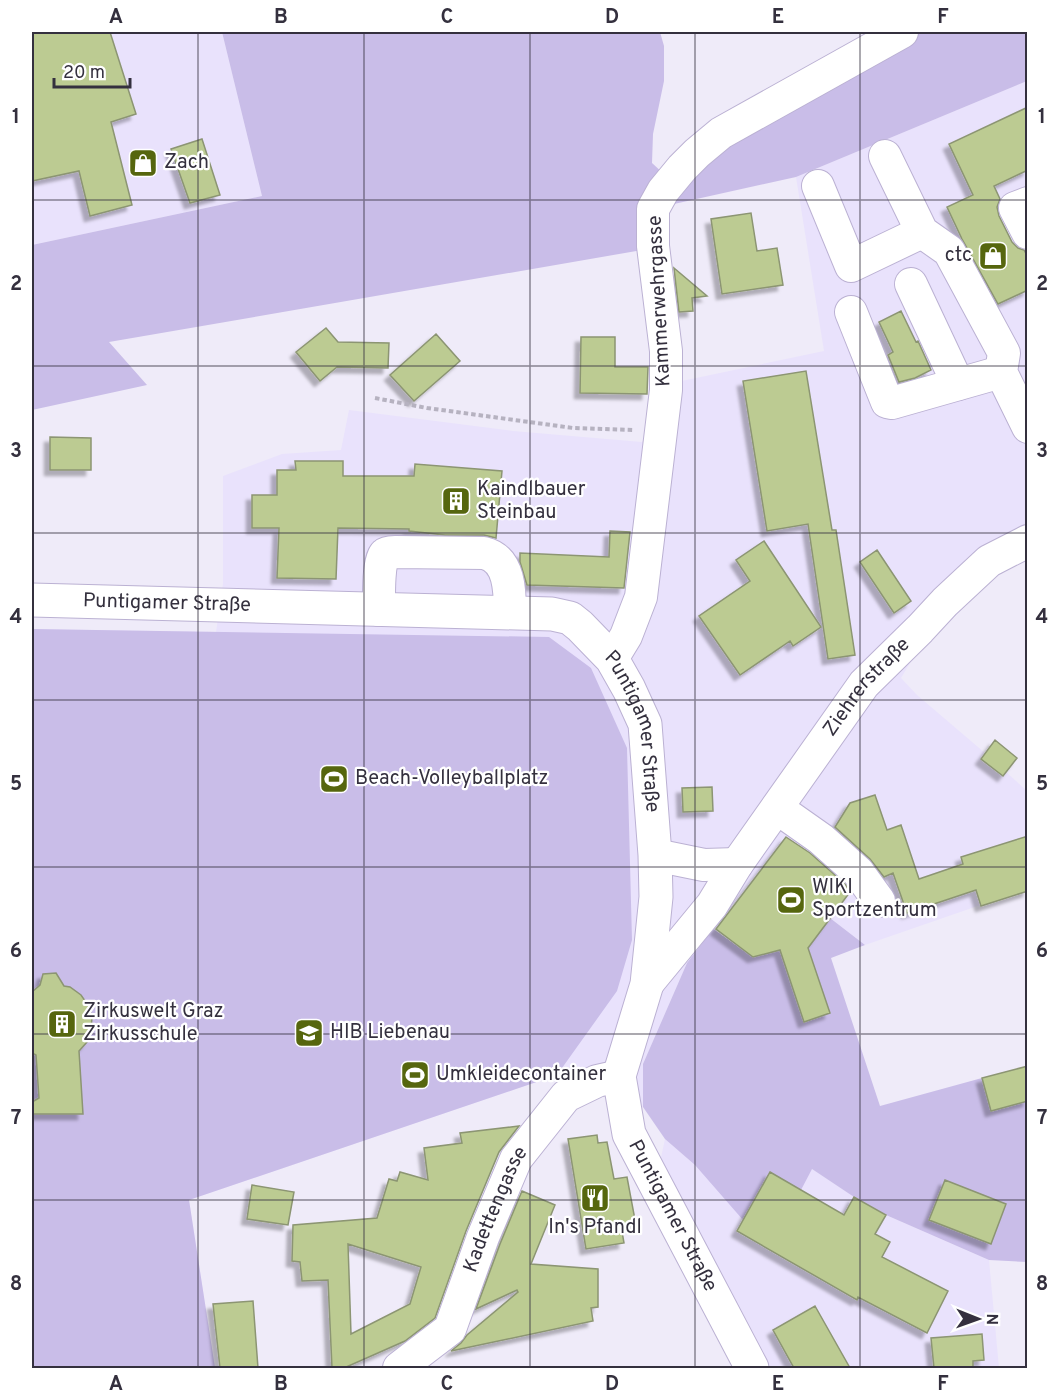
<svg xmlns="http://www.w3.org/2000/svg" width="1059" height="1400" font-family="Overpass,sans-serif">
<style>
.built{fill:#e9e2fc}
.green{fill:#c9bde8}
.building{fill:#bccb92;stroke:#8c9573;stroke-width:1.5;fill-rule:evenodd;filter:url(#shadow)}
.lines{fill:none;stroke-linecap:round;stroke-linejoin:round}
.minor-casing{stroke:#bbb1d3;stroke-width:34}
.major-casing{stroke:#bbb1d3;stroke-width:35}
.path{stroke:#b6b2c0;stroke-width:4;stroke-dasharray:4.5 3;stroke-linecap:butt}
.minor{stroke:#fff;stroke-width:32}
.major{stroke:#fff;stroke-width:33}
.grid{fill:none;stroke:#34303e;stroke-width:1.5;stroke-opacity:0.55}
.labels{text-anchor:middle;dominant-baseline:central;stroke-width:4.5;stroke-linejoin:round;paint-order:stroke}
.poi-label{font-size:20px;fill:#34303e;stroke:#fff;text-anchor:start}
.street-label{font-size:20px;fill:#34303e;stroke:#fff}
.neatline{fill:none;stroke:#34303e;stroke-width:2}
.grid-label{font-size:20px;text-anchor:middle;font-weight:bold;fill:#34303e}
</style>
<defs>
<filter id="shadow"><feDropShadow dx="-5.5" dy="5.5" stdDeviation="1.5" flood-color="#0004"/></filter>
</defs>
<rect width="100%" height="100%" fill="#efebf9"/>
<path class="built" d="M32,32H222L262,196L32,245Z
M1027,81V541L1013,548L913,658L901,678L917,695L985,753L995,740L1017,758L1006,772L1027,791V889L865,945L830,918L812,942L753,957L687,963L643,1064V1107L585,1088L557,1075L189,1200L215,1368H32V629L216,632L223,584V476L282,454L341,450L349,410L513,431L642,442L677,382L824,351L796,177Z
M665,1139L695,1165L770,1172L812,1169L854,1197L886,1215L989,1260L999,1368H741L652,1199Z"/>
<path class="green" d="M222,32H660L664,46V81L653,134L652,163L665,175L648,249L109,342L147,385L32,410V245L262,196Z
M919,32H1027V81L796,177L665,206L687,172L787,101Z
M32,629L549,637L591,668L627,748L632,940L617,991L557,1075L189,1200L215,1368H32Z
M830,918L865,945L831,958L880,1106L982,1078L991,1111L1027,1101V1262L989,1260L886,1215L854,1197L812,1169L801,1190L770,1173L743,1220L695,1165L665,1139L643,1107V1064L687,963L713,929L753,957L812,942Z"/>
<path class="building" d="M32,32H110L136,114L111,122L132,205L90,216L79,171L32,181Z
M1028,107V170L994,186L1000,199L997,207L999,216L1012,242L1018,248L1024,250L1028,257V290L998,304L962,239L947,207L973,195L949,144Z
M202,139L220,195L190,203L171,149Z
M751,213L757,251L777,248L783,285L722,294L711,219Z
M674,268L707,296L692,298L693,311L679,312Z
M901,311L916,342L918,341L931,370L915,378L899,382L888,355L893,352L879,322Z
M326,328L338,342L389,343L388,368L337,367L320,381L296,352Z
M436,334L460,361L414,401L390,375Z
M581,337H615V367H648L647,394L580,393Z
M806,371L832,530H836L855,655L828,659L808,524L767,531L743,381Z
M50,437L91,438V470H50Z
M295,461H343V476H414L415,464L502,471L496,538L484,535H445L409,531V529L338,528L336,579L277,578L279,528H252V495H277V470H296Z
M610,531L630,532L624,588L527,585L520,562V553L609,557Z
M764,541L821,627L793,646L790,641L740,675L699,616L750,581L736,560Z
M877,550L911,601L894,613L860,562Z
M995,740L1017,758L1003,776L981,759Z
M712,787L713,811L683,812L682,788Z
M875,795L887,830L901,825L919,879L963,864L961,857L1028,836V891L981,906L976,890L907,913L893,873L884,877L870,859L835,827L850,803Z
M786,837L810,853L845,884L850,892L808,948L830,1013L804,1022L780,950L753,957L716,929Z
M56,973L64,986L70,987L81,995L88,1005L92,1017L91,1030L87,1042L79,1051L83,1114H32V1102L39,1098L36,1055L32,1053V992L40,985L43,974Z
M1028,1066V1101L991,1111L982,1078Z
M519,1126L499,1152L466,1231L435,1318L405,1341L344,1368H332L328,1280L302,1281L300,1262L292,1261L293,1225L377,1218L389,1179L397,1181L400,1172L428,1180L424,1148L462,1143L460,1133ZM348,1244L421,1267L410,1304L351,1334Z
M597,1135L598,1143L607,1142L614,1179L627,1177L636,1225L621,1226L624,1243L586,1249L568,1139Z
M770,1172L844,1215L854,1197L886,1215L875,1234L890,1242L882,1257L948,1291L927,1333L858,1297L857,1300L737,1231Z
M945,1180L1006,1204L991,1244L929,1220Z
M252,1185L294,1192L288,1225L247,1219Z
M522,1191L555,1205L531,1264L598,1269V1307L591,1308L593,1321L451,1351L461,1343L467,1335L518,1292L517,1290L476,1309L500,1244Z
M253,1301L258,1368H220L213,1304Z
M815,1306L850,1368H794L773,1330Z
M982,1334L984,1360L973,1361V1368H934L931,1338Z"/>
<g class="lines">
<g class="minor-casing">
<g id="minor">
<path d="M885,156L922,232L949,251L1004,353L1001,372L1028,427"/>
<path d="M818,186L851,266L922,232"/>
<path d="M1028,203L1015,208L1028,233"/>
<path d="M911,284L958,384"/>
<path d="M851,312L887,402L892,403L1001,372"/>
<path d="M379,610C379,599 378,560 385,554C387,552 392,552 395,552L484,553C510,559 510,592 510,613"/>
<path d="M612,659L626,636L641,597L666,390V351L653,246V209L663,191L682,168L697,153L721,133L902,32"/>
<path d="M777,808L821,839L858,872L879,901"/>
<path d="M655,855L704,865L737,864"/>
<path id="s1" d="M647,984L712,905L737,864L864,684L920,629L945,602L989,561L1028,541"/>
<path id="s2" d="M399,1368L450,1329L483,1237L516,1159L566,1096L597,1081L619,1076"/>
</g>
</g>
<g class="major-casing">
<g id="major">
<path id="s3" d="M32,600L552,614L570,618L580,626L612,659L629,689L645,724L655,855L656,897L647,984L619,1076L629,1134L752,1368"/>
</g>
</g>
<path class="path" d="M375,398L427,408L573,428L634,430"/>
<use href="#minor" class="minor"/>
<use href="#major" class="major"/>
</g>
<path class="grid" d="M198,32V1368M364,32V1368M530,32V1368M695,32V1368M860,32V1368M32,200H1028M32,366H1028M32,533H1028M32,700H1028M32,867H1028M32,1034H1028M32,1200H1028"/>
<defs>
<g id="shop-square" transform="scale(1.5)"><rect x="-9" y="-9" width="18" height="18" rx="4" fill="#56660e" stroke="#fff"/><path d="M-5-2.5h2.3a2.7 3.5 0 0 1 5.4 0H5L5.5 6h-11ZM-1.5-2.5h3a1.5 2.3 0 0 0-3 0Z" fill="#fff"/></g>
<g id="building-square" transform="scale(1.5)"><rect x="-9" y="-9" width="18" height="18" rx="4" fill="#56660e" stroke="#fff"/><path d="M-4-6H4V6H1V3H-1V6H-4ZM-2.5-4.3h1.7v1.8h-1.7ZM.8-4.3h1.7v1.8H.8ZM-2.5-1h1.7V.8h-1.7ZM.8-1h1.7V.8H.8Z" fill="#fff"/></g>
<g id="stadium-square" transform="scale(1.5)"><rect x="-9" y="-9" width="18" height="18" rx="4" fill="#56660e" stroke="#fff"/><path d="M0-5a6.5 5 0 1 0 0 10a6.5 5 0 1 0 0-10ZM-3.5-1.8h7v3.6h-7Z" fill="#fff"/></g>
<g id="school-square" transform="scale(1.5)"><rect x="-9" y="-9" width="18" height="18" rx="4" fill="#56660e" stroke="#fff"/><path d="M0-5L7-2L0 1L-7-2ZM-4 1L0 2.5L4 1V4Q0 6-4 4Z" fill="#fff"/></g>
<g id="restaurant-square" transform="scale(1.5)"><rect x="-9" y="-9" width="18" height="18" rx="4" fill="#56660e" stroke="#fff"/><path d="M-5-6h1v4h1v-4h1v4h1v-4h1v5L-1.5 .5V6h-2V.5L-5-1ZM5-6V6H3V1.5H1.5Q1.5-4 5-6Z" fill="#fff"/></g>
</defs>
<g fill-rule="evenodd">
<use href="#shop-square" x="143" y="163"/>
<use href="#shop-square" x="993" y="256"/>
<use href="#building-square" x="456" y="501"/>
<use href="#stadium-square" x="334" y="779"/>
<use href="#stadium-square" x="791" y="900"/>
<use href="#building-square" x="62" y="1024"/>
<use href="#school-square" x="309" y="1033"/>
<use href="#stadium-square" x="415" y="1075"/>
<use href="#restaurant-square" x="595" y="1198"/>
</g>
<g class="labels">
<g class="poi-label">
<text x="164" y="163">Zach</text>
<text x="972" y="256" text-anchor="end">ctc</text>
<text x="477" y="490">Kaindlbauer<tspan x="477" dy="23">Steinbau</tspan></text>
<text x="355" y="779">Beach-Volleyballplatz</text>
<text x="812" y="888">WIKI<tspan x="812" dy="23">Sportzentrum</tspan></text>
<text x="83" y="1012">Zirkuswelt Graz<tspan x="83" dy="23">Zirkusschule</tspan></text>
<text x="330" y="1033">HIB Liebenau</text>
<text x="436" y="1075">Umkleidecontainer</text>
<text x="595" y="1228" text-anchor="middle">In's Pfandl</text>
</g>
<g class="street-label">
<text transform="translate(660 301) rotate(-93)">Kammerwehrgasse</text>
<text stroke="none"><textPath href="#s3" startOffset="135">Puntigamer Straße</textPath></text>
<text stroke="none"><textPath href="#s1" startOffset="370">Ziehrerstraße</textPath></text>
<text stroke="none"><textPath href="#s3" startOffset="675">Puntigamer Straße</textPath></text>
<text stroke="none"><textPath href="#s2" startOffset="192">Kadettengasse</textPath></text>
<text stroke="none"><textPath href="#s3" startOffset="1179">Puntigamer Straße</textPath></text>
</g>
</g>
<rect width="1059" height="1400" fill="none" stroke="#ffffff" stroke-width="66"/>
<g transform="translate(978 1319) rotate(91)" stroke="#ffffff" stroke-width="4.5" paint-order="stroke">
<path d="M0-4.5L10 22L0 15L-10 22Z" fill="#34303e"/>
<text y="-9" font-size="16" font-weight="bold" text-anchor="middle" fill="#34303e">N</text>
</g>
<path d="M54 78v9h76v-9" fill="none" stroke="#34303e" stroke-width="3"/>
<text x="63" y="78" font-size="18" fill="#34303e" stroke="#ffffff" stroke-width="4.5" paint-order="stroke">20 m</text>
<rect x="33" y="33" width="993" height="1334" class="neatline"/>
<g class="grid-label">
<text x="116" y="23">A</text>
<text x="281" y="23">B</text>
<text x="447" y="23">C</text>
<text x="612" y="23">D</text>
<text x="778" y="23">E</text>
<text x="943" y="23">F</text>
<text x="16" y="123">1</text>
<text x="1042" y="123">1</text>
<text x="16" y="290">2</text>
<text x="1042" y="290">2</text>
<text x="16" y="457">3</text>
<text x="1042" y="457">3</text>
<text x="16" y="623">4</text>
<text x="1042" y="623">4</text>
<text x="16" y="790">5</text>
<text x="1042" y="790">5</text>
<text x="16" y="957">6</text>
<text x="1042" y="957">6</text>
<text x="16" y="1124">7</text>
<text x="1042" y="1124">7</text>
<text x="16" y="1290">8</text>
<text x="1042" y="1290">8</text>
<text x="116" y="1390">A</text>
<text x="281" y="1390">B</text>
<text x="447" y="1390">C</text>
<text x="612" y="1390">D</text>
<text x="778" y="1390">E</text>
<text x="943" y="1390">F</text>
</g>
</svg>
